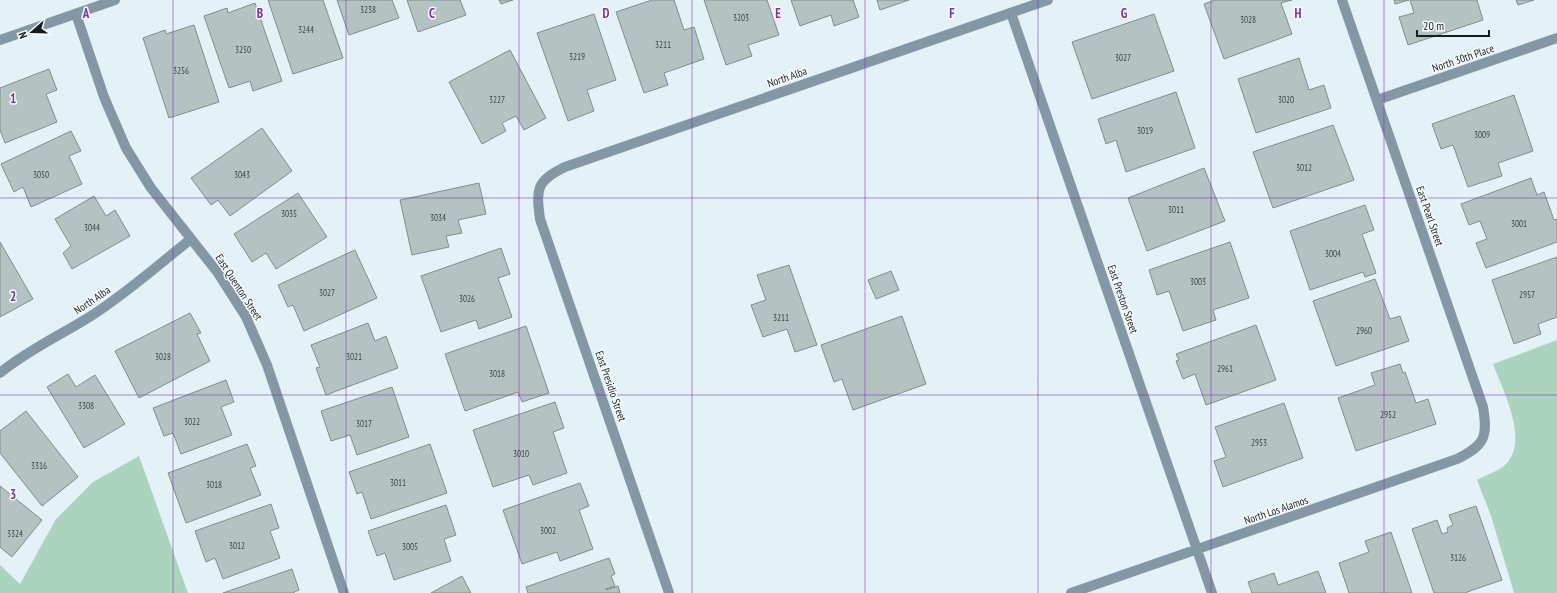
<svg xmlns="http://www.w3.org/2000/svg" width="1557" height="593" font-family="'PT Sans Narrow',sans-serif">
<style>
.green{fill:#abd4bf}
.building{fill:#b3c3c1;stroke:#808e8c}
.lines{fill:none;stroke-linecap:round;stroke-linejoin:round}
.minor{stroke:#8497a5;stroke-width:10}
.grid{fill:none;stroke:#7b2cbf;stroke-width:1;stroke-opacity:0.55}
.labels{text-anchor:middle;dominant-baseline:central;stroke-width:3;stroke-linejoin:round;paint-order:stroke}
.number-label{font-size:9px;fill:#3f4648}
.street-label{font-size:11px;fill:#181d1f;stroke:#f7fdff}
.grid-label{font-size:13px;text-anchor:middle;font-weight:bold;fill:#7b2cbf;stroke:#f7fdff;stroke-width:3;stroke-linejoin:round;paint-order:stroke}
</style>
<rect width="100%" height="100%" fill="#e3f2f6"/>
<path class="green" d="M1557,340V593H1514L1491,516L1477,480C1484,476 1499,471 1505,465C1530,441 1503,391 1493,364Z
M139,456L188,593H0V565L20,584L56,519L93,482Z"/>
<path class="building" d="M268,0H323L343,58L293,74Z
M337,0H392L399,18L349,35Z
M407,0H460L466,15L418,32Z
M499,0H513L501,4Z
M652,0H674L684,30L694,27L704,59L664,73L668,85L644,93L616,12Z
M704,0H767L779,35L748,45L752,56L726,65Z
M791,0H853L859,17L834,26L831,15L800,26Z
M877,0H909L880,10Z
M1215,0H1292L1281,3L1292,34L1224,59L1204,4Z
M1394,0H1409L1395,4Z
M1410,0H1477L1483,20L1408,45L1399,17L1414,13Z
M1516,0H1534L1518,5Z
M255,3L282,81L253,91L250,81L229,88L204,16L227,8L228,13Z
M594,14L616,80L587,90L594,111L568,121L537,33Z
M1154,14L1174,71L1092,99L1072,42Z
M194,25L219,102L169,118L143,38L165,30L166,34Z
M510,50L546,118L524,130L516,116L502,123L506,131L482,144L449,82Z
M1299,58L1309,90L1324,85L1331,108L1256,133L1238,79Z
M49,69L57,90L46,94L57,122L5,143L0,130V88Z
M1176,92L1195,148L1126,172L1116,140L1106,144L1098,119Z
M1514,95L1533,151L1498,163L1502,176L1468,187L1453,145L1441,149L1432,124Z
M1333,125L1354,180L1273,208L1253,152Z
M262,128L292,171L230,216L218,200L211,205L191,178Z
M71,131L81,151L69,156L82,184L31,207L23,187L14,192L1,164Z
M1204,168L1225,221L1147,251L1128,198Z
M1531,178L1537,195L1544,192L1554,220L1557,219V242L1486,268L1476,243L1487,239L1480,221L1469,225L1461,204Z
M479,183L486,214L458,220L462,233L446,236L449,247L412,255L400,200Z
M298,193L327,237L276,269L266,253L252,262L234,234Z
M94,196L106,216L115,210L130,236L72,269L63,253L71,246L55,219Z
M1365,205L1374,230L1362,234L1376,273L1365,277L1363,272L1310,290L1290,231Z
M0,242L33,299L0,317Z
M1230,242L1249,298L1213,310L1216,320L1183,331L1169,291L1157,295L1149,270Z
M501,248L510,274L498,278L512,317L479,329L476,320L441,332L421,276Z
M355,250L377,298L304,331L293,305L288,307L278,285Z
M1557,257V317L1538,324L1541,334L1514,344L1492,280Z
M789,265L817,345L795,352L787,329L763,337L751,305L766,300L757,275Z
M891,271L899,290L876,299L868,280Z
M1375,279L1390,319L1400,316L1409,341L1336,366L1313,301Z
M190,313L201,333L197,334L210,361L139,398L115,351Z
M902,316L926,384L853,410L842,379L834,382L821,345Z
M368,323L375,341L386,336L398,368L326,395L316,368L320,367L311,345Z
M1256,325L1276,380L1206,405L1195,374L1183,379L1176,361L1179,360L1176,354Z
M526,326L549,393L522,402L518,392L465,411L445,354Z
M1400,364L1403,373L1405,372L1416,403L1428,399L1436,424L1356,451L1338,398L1375,385L1371,373Z
M68,374L76,387L95,375L125,424L84,448L47,387Z
M226,380L234,402L221,407L232,435L181,454L173,433L164,436L153,408Z
M392,387L409,437L357,455L350,435L331,441L321,411Z
M555,402L564,428L553,432L567,473L533,485L529,475L493,487L473,430Z
M1284,403L1303,458L1223,487L1214,461L1226,457L1215,427Z
M26,411L78,477L42,506L0,453V431Z
M247,444L256,466L250,468L261,495L186,523L168,473Z
M430,444L447,493L371,519L362,492L357,494L349,472Z
M580,483L589,506L579,510L593,549L560,561L557,552L522,564L503,510Z
M0,486L42,520L12,557L0,547Z
M271,504L279,528L270,531L280,558L223,579L215,558L206,562L195,531Z
M446,505L456,535L444,539L451,561L394,580L385,553L377,556L368,531Z
M1476,506L1502,580L1467,592V593H1434L1412,529L1437,520L1442,534L1448,532L1447,528L1453,525L1449,515Z
M1391,532L1412,593H1349L1339,563L1369,552L1365,541Z
M609,558L615,574L611,576L615,586L606,589V590L618,586L620,593H528L526,587Z
M292,569L299,590L294,592V593H223Z
M1318,571L1326,593H1252L1248,582L1274,573L1278,585Z
M462,576L471,593H431Z"/>
<g class="lines">
<path class="minor" d="M1011,13L1212,593
M76,14L104,97L126,148L151,188L218,273L246,317L267,365L344,593
M0,40L115,0
M1377,100L1557,38
M0,373C28,350 61,335 91,316C127,293 158,265 191,239
M669,593L540,219C536,189 536,181 565,167L1048,0
M1071,593L1457,459C1485,445 1488,437 1483,407L1342,0"/>
</g>
<path class="grid" d="M173,0V593M346,0V593M519,0V593M692,0V593M865,0V593M1038,0V593M1211,0V593M1384,0V593M0,198H1557M0,395H1557"/>
<g class="labels">
<g class="number-label">
<text x="368" y="9">3238</text>
<text x="741" y="17">3203</text>
<text x="1248" y="19">3028</text>
<text x="306" y="29">3244</text>
<text x="663" y="44">3211</text>
<text x="243" y="49">3250</text>
<text x="577" y="56">3219</text>
<text x="1123" y="57">3027</text>
<text x="181" y="70">3256</text>
<text x="497" y="99">3227</text>
<text x="1286" y="99">3020</text>
<text x="1145" y="130">3019</text>
<text x="1482" y="134">3009</text>
<text x="1304" y="167">3012</text>
<text x="41" y="174">3050</text>
<text x="242" y="174">3043</text>
<text x="1176" y="209">3011</text>
<text x="289" y="213">3035</text>
<text x="438" y="217">3034</text>
<text x="1519" y="223">3001</text>
<text x="92" y="227">3044</text>
<text x="1333" y="253">3004</text>
<text x="1198" y="281">3003</text>
<text x="327" y="292">3027</text>
<text x="1527" y="294">2957</text>
<text x="467" y="298">3026</text>
<text x="781" y="317">3211</text>
<text x="1364" y="330">2960</text>
<text x="163" y="356">3028</text>
<text x="354" y="356">3021</text>
<text x="1225" y="368">2961</text>
<text x="497" y="373">3018</text>
<text x="86" y="405">3308</text>
<text x="1388" y="414">2952</text>
<text x="192" y="421">3022</text>
<text x="364" y="423">3017</text>
<text x="1259" y="442">2953</text>
<text x="521" y="453">3010</text>
<text x="39" y="465">3316</text>
<text x="398" y="482">3011</text>
<text x="214" y="484">3018</text>
<text x="548" y="530">3002</text>
<text x="15" y="533">3324</text>
<text x="237" y="545">3012</text>
<text x="410" y="546">3005</text>
<text x="1458" y="557">3126</text>
</g>
<g class="street-label">
<text transform="translate(1463 58) rotate(-19)">North 30th Place</text>
<text transform="translate(787 77) rotate(-19)">North Alba</text>
<text transform="translate(1430 216) rotate(71)">East Pearl Street</text>
<text transform="translate(239 287) rotate(57)">East Quenton Street</text>
<text transform="translate(1123 299) rotate(71)">East Preston Street</text>
<text transform="translate(92 300) rotate(-34)">North Alba</text>
<text transform="translate(611 386) rotate(71)">East Presidio Street</text>
<text transform="translate(1276 510) rotate(-19)">North Los Alamos</text>
</g>
</g>
<g class="grid-label">
<text x="86" y="18">A</text>
<text x="260" y="18">B</text>
<text x="432" y="18">C</text>
<text x="606" y="18">D</text>
<text x="778" y="18">E</text>
<text x="952" y="18">F</text>
<text x="1124" y="18">G</text>
<text x="1298" y="18">H</text>
<text x="13" y="103">1</text>
<text x="13" y="301">2</text>
<text x="13" y="499">3</text>
</g>
<g transform="translate(32 32) rotate(250)" stroke="#f7fdff" stroke-width="3" paint-order="stroke">
<path d="M0-3L7 15L0 10L-7 15Z" fill="#181d1f"/>
<text y="-6" font-size="11" font-weight="bold" text-anchor="middle" fill="#181d1f">N</text>
</g>
<path d="M1417 30v6h72v-6" fill="none" stroke="#181d1f" stroke-width="2"/>
<text x="1423" y="30" font-size="12" fill="#181d1f" stroke="#f7fdff" stroke-width="3" paint-order="stroke">20 m</text>
</svg>
